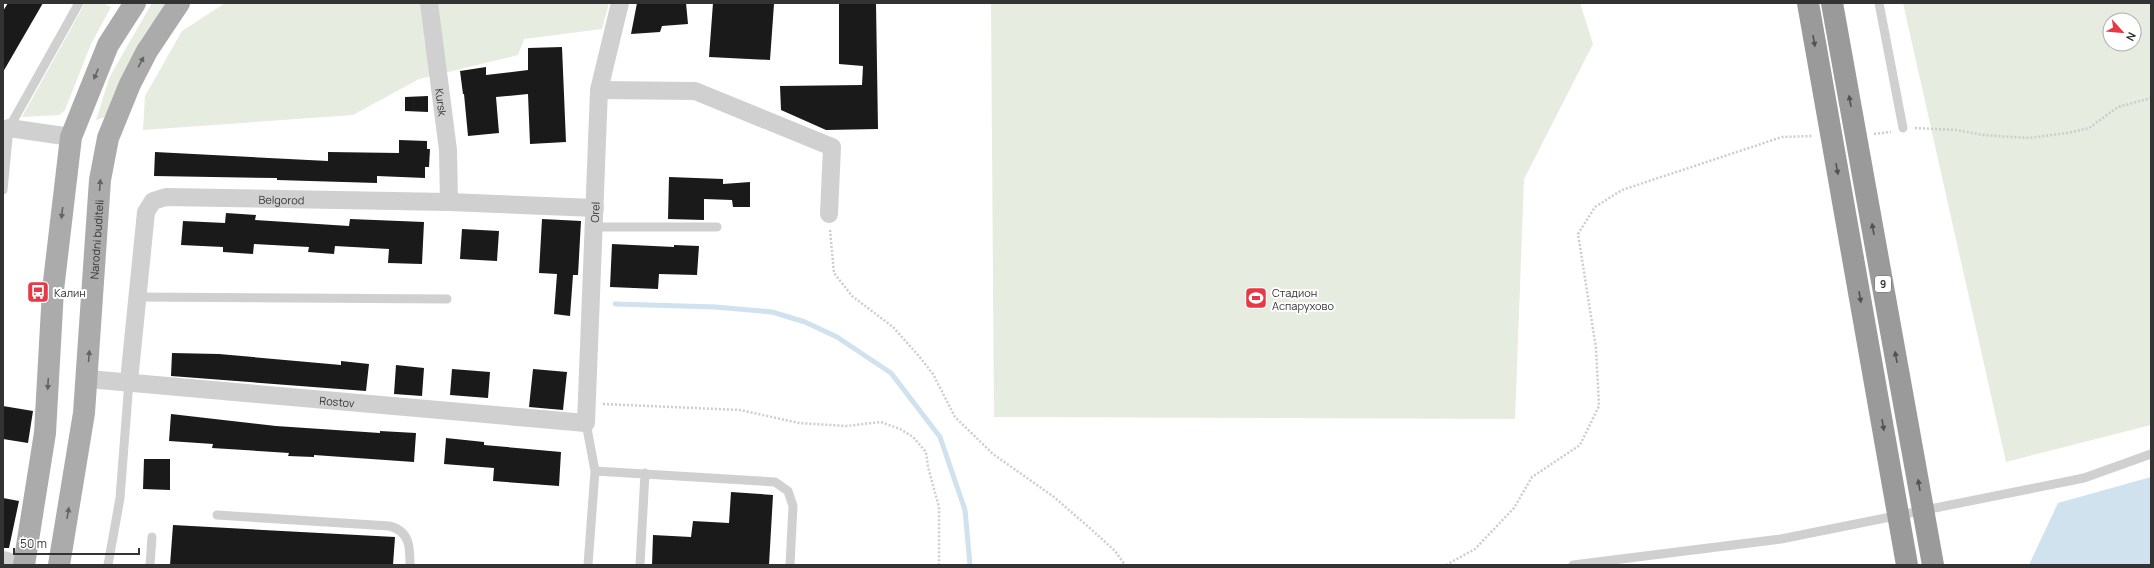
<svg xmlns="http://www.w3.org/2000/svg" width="2154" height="568" font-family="Manrope,sans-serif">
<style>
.green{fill:#e6ecdf;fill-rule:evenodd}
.water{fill:#cfe2ee}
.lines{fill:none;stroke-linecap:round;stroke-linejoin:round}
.stream{stroke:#cfe2ee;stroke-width:5}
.building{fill:#1a1a1a}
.path{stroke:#cdcdcd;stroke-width:2.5;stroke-dasharray:2 2;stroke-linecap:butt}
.lane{stroke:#d0d0d0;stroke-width:9}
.street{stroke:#d0d0d0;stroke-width:18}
.primary{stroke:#ababab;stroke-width:22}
.highway-bridge{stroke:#9a9a9a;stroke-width:22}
.oneway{fill:#525252}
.oneway2{fill:#636363}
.labels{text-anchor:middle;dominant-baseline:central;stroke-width:4;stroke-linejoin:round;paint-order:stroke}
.shield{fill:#fff;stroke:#707070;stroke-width:1}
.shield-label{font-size:10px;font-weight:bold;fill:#333}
.street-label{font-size:11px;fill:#333;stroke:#fff}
.poi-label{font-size:11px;fill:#333;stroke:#fff;text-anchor:start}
</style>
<rect width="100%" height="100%" fill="#fff"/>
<path class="green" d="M85,3H103L111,7L91,44L65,110L59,115L22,117Z
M152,3H167L142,38L122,76L106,117L96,120L110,76Z
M225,3H609L602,29L524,39L518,55L419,79L353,115L143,130L145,96L182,31Z
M991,3H1580L1593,44L1524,179L1515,419L994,417Z
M1903,3H2151V425L2006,462ZM2110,20H2134V44H2110Z"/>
<path class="water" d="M2151,477V565H2029L2058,503Z"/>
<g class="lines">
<path class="stream" d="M615,304L715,307L772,312L805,322L837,337L891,373L940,437L965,510L970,565"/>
</g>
<path class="building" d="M8,3H43L3,72V11Z
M637,3H686L688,24L662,26L660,32L631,34Z
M713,3L774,4L770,60L709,57Z
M839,3H876L878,129L826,130L781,110L780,86L862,85L863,66L839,64Z
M562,47L566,142L530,144L528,94L496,97L499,133L468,136L464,94H463L460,71L486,67V75L528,70V48Z
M428,96V112L405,111V97Z
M399,140L427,141V149H430L429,167H425V178L377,176V183L277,180V178L154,176L155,152L328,161V152L399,153Z
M669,177L723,179V184L750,182V207H733L732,200L704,199V220L668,219Z
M226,213L256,215L255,220L349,226L350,219L424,222L422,264L388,263L389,249L335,246L334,254L308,252L309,247L254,244L253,254L223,252V247L181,245L183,221L225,223Z
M542,219L581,221L578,275H573L570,316L554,314L557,274L539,273Z
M462,229L499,231L497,261L460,259Z
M612,244L674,247V245L699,246L697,275L659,274L658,289L610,287Z
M172,353L219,354L341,365V361L369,364L366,391L171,376Z
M396,365L424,368L422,396L394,394Z
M452,369L490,372L488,398L450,395Z
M533,369L567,372L563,410L529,407Z
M3,406L33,411L28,443L3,439Z
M171,414L276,426L380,433V431L416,433L414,462L314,455V457L288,456L289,453L212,448L213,444L169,441Z
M446,438L484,442V445L561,452L559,486L493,481L494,468L444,464Z
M144,459H170V490L143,489Z
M731,492L773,495L769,565H652L653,535L691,537L693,521L729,523Z
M3,498L19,501L9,548H3Z
M173,525L395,537L393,565H170Z"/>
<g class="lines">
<path class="path" d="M1915,128L1956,130L1983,135L2029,138L2068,133L2089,128L2118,107L2151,98
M1874,134L1891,132
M830,230L834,273L852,296L893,327L918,355L933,374L955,417L993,454L1054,497L1092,530L1115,551L1125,565
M603,404L740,410L799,423L846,426L881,422L900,429L913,437L926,452L928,467L939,507V565
M1446,565L1475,549L1514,508L1532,477L1580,445L1599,406L1596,348L1578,234L1595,207L1622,190L1782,137L1813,136"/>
<path class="lane" d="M1879,3L1903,128
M3,190L9,128L79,3
M594,227H717
M137,297L447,299
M586,423L595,471L588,565
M595,471L775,482L788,491L793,506L790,565
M217,515L389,526C410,531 410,547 410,565
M108,565L120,498L129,381
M150,565L152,537
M640,565L645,473
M1573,565L1781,539L2084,478L2151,454"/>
<g class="street">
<path id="s1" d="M429,3L448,150L449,202"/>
<path d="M599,90L695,91L832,147L829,214"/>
<path d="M3,131L9,128L71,137"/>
<path id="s2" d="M88,379L586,423L599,90L620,3"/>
<path id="s3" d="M129,381L146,212L153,201L166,197L449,202L595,208"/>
<path d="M3,560L21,565"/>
</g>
<g class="primary">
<path d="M24,565L45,433L53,290L71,137L108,45L135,3"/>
<path id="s4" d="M59,565L84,413L100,180L108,138L130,84L147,51L179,3"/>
</g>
<path class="highway-bridge" d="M1808,3L1907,565
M1832,3L1933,565"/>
</g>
<defs><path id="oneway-solid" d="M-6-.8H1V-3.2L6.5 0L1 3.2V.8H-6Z"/></defs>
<g class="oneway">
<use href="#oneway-solid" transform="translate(1814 41) rotate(80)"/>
<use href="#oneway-solid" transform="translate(1850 101) rotate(-100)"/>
<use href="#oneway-solid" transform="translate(1837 169) rotate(80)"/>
<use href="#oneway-solid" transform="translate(1873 229) rotate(-100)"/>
<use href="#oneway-solid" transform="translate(1860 297) rotate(80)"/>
<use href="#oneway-solid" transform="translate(1896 357) rotate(-100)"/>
<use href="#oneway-solid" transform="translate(1883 425) rotate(80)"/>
<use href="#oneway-solid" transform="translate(1919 485) rotate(-100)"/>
</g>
<g class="oneway2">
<use href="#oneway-solid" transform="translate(141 62) rotate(-62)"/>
<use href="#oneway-solid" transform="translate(96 74) rotate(112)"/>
<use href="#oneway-solid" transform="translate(100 185) rotate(-85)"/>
<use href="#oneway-solid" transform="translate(62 213) rotate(97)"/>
<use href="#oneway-solid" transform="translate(89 356) rotate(-86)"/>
<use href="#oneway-solid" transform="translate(48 384) rotate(93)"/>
<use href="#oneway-solid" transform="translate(68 513) rotate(-80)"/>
</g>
<defs>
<g id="bus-square" transform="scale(1.15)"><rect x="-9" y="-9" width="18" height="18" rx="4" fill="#e63946" stroke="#fff"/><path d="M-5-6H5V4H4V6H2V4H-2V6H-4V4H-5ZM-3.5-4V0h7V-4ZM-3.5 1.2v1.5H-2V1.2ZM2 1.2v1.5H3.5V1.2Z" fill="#fff"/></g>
<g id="stadium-square" transform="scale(1.15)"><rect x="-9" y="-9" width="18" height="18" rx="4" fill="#e63946" stroke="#fff"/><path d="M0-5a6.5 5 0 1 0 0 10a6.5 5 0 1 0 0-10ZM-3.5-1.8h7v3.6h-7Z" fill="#fff"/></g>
</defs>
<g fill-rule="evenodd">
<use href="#bus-square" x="38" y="292"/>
<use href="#stadium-square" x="1256" y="298"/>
</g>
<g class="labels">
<rect class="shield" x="1875" y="276" width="16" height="16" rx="3"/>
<g class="shield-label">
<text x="1883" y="284">9</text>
</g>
<g class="street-label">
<text stroke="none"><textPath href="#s1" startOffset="100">Kursk</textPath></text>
<text stroke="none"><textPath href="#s3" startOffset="312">Belgorod</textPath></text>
<text stroke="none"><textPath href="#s2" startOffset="711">Orel</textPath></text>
<text stroke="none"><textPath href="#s4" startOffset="328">Narodni buditeli</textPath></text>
<text stroke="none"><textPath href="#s2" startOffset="250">Rostov</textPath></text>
</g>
<g class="poi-label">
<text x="54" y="292">Калин</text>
<text x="1272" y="292">Стадион<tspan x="1272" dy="13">Аспарухово</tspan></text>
</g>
</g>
<rect width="2154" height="568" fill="none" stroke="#333333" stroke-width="8"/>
<g transform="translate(2122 32) rotate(117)"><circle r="19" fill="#ffffff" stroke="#adadad"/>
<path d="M0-3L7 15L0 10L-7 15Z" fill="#e63946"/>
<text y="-6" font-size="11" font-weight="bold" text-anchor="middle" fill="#333333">N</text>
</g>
<path d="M14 548v6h125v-6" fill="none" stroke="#333333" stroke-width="2"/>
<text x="20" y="548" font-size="12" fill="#333333" stroke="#ffffff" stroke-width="3" paint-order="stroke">50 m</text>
</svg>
